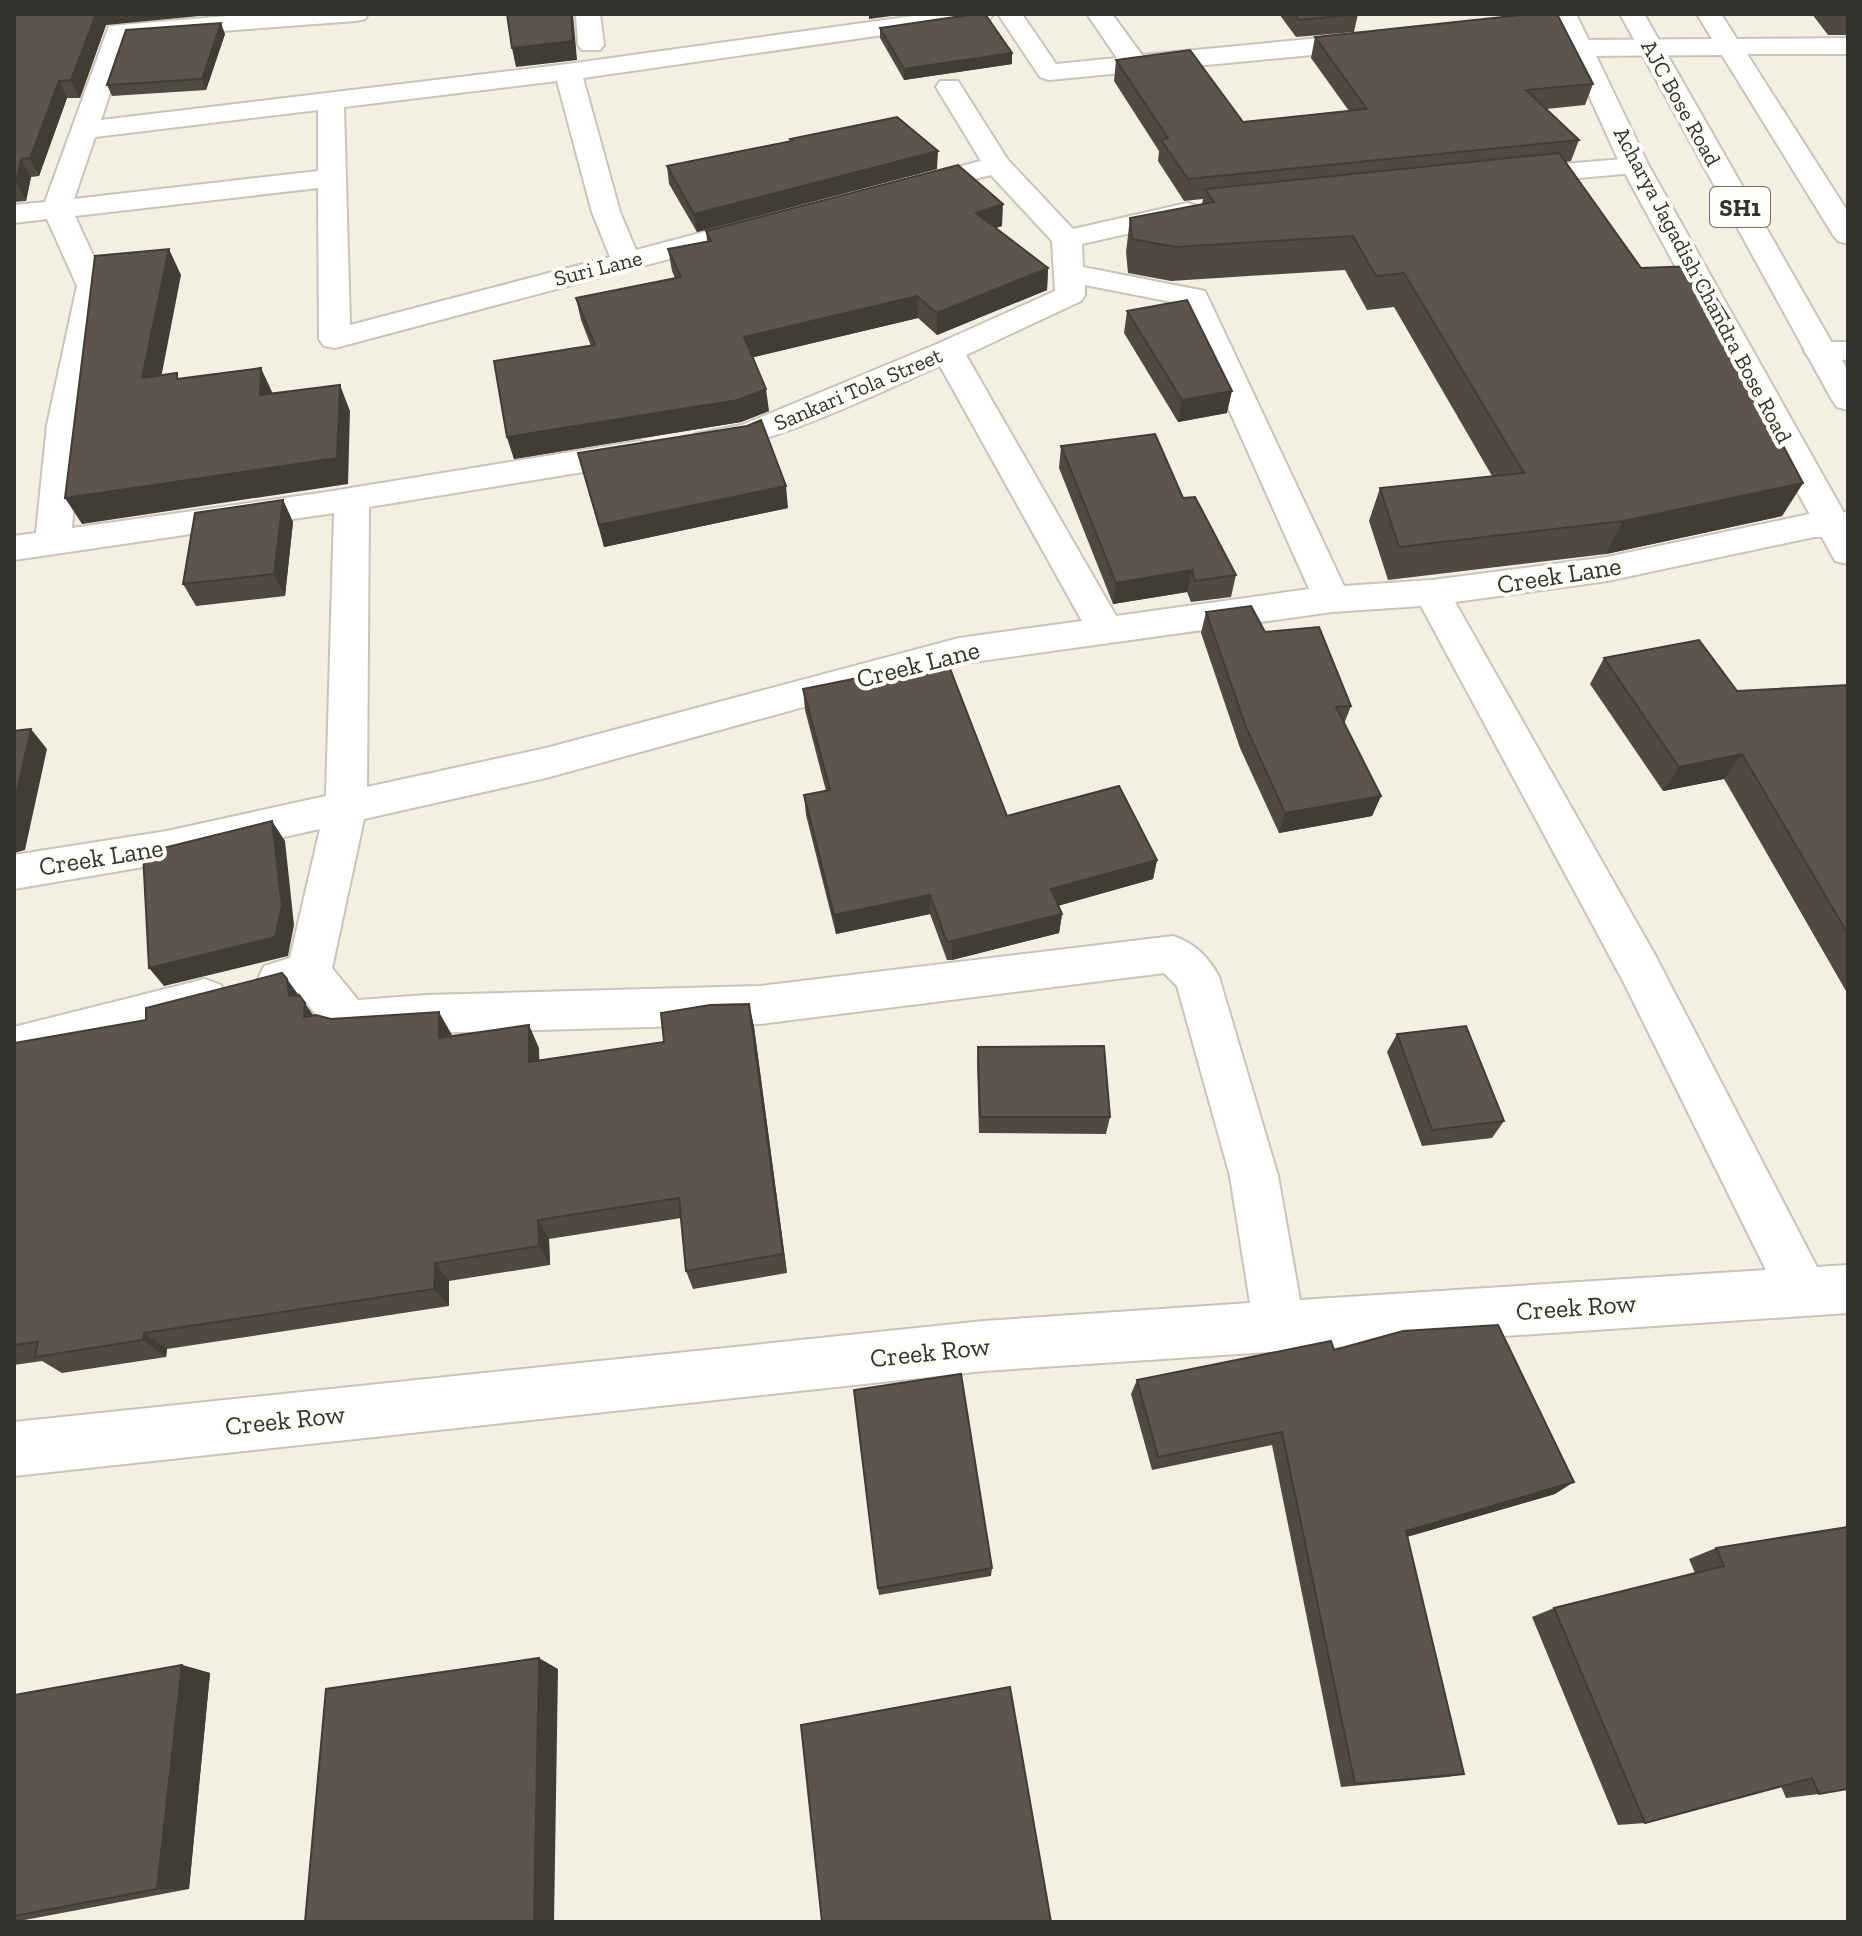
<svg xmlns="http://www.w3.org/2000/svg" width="1862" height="1936" font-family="'Zilla Slab',serif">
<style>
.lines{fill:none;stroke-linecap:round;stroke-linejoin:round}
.minor-casing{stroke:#c8c5b8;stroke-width:4}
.major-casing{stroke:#c8c5b8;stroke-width:4}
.minor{fill:#fff;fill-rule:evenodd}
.major{fill:#fff;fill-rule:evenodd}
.wall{fill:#504940}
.shaded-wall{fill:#413c34}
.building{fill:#5d554b;stroke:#413c34;stroke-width:2}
.labels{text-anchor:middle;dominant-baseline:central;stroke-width:8;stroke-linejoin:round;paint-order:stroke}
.far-street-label{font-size:22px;fill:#34322d;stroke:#fffef8}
.shield{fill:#fffef8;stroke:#716f6a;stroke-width:2}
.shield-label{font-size:24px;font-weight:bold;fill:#34322d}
.street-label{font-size:26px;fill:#34322d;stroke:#fffef8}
</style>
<rect width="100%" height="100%" fill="#f3f0e3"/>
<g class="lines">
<g class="minor-casing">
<path id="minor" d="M252,14H368L365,19L356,21L128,38L101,120L568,64L928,14H993L990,19L981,21L583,78L620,212L636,250L764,216L774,219L778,225L774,231L335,348L324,346L319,339L318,188L75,216L107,286L81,425L72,528L320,493L639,441L651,444L656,452L651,460L639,463L369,507L367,787L546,748L959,638L1082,621L940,366C890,387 743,461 695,448L690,441L695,434L742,425L937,344L1055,291L1052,241L991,175L908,196L898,194L894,188L898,182L981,161L936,87L940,81H958L1008,160L1073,229L1187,203L1197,206L1201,212L1197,218L1082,244L1083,267L1205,291L1344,586L1432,580L1607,557L1814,513L1848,512V536L1814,537L1607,581L1455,602L1655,955L1817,1267L1848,1265V1313L984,1371L14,1476V1422L984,1321L1250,1303L1230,1176L1177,986L1164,973L760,1024L427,1033L347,1039L331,1034L299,993L280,998L264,992L258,979L264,966L290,958L320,829L167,863L14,889V855L167,831L326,796L334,513L14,560V536L36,533L47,425L77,286L47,219L14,223V205L45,202L109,26ZM557,81L592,212L610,257L350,325L344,107ZM318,110V171L74,199L95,137ZM1085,285L1182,304L1309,589L1116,616L966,355L1081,301L1085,295ZM1421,606L1623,981L1766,1270L1300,1300L1278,1176L1219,977C1209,957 1194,943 1173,936L760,986L427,995L358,1000L332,968L364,819L546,778L959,664L1332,612Z
M576,14H600L604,45L600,50H582L578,45Z
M998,14H1022L1056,64L1117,58L1087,14H1112L1142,55L1374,33L1383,36L1387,41L1383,46L1374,49L1049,80L1040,77Z
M1697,14H1721L1737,39L1848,38V54H1747L1848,212V244L1838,241L1833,235L1722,55L1580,56L1571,53L1567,48L1571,43L1580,40L1712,39Z
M1635,158L1645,160L1649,166L1645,172L1514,184L1504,182L1500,176L1504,170L1514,168Z
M1820,342H1848V360L1809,358L1804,351L1809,344Z
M205,979L221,985L227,998L221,1011L14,1067V1027Z"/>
</g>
<g class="major-casing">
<path id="major" d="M1552,14H1576L1649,166L1848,520V564L1835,561L1830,552L1621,166Z
M1620,14H1644L1848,371V410L1837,407L1832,400Z"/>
</g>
<use href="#minor" class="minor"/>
<use href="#major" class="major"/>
</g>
<path class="wall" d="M14,14L106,25L80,98H67L39,176L31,177L26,201L14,202Z
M1279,14H1358L1354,32L1296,37Z
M1812,14H1848V35H1828Z
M880,28L1012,53V64L904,80L880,38Z
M225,34L206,90L112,96L107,85Z
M1315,37L1593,84L1585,105L1546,109L1579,140L1571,161L1566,162L1641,268L1729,318L1722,332L1803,483L1782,516L1606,554L1388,580L1369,521L1380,488L1492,476L1394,307L1367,310L1345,270L1171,281L1128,273L1126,252L1130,218L1202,204L1203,199L1184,201L1158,161L1159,151L1114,81L1116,60L1243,122L1349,111L1311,58Z
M790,139L937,169L697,232L669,184L667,166L790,141Z
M1002,226L995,228L1048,268L1047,290L937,335L918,318L753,357L769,411L741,422L514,459L507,437L591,346L581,320L576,298L675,278L672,271L668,249L707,241L706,231Z
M1127,311L1227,413L1178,422L1124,333Z
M1061,446L1183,498L1236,575L1231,597L1191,602L1187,592L1113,604L1059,468Z
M578,453L788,508L604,547Z
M283,500L293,522L285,596L196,606L183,584Z
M1206,612L1265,632L1351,706L1344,724L1381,796L1372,816L1279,833L1240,748L1201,633Z
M1604,658L1737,691L1848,685V990L1846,991L1724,779L1663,791L1590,684Z
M859,684L1007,816L1157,860L1153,879L1058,906L1062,914L1059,933L952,960H947L930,914L836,934L806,815L804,795L826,791L805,710L803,689Z
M282,973L313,1015L331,1019L539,1048V1060L664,1042L749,1004L754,1027L787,1273L693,1289L686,1271L681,1218L549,1239L550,1265L449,1281V1306L167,1349L166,1357L62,1373L42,1361L14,1365V1043L146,1020Z
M1397,1034L1504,1121L1492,1138L1422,1146L1387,1052Z
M978,1047L1110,1117L1106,1134L979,1133L977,1064Z
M1334,1350L1555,1494L1407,1537L1464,1774L1447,1777L1341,1787L1272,1445L1152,1470L1131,1394L1137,1380Z
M1716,1548L1819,1794L1786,1798L1781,1786L1645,1823L1618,1825L1532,1617L1554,1608L1695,1573L1689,1559Z
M992,1568L991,1576L879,1595L878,1588Z
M182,1665L210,1673L189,1889L14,1922V1695Z"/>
<path class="shaded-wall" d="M96,14H220L106,25L80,98L71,80Z
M571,14H573L577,60L516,67L512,48Z
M869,14H906L869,19Z
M221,23L225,34L206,90L202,79Z
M1012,53V64L904,80V69Z
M59,81L67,98L39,176L30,158Z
M938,151L937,169L697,232L694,214Z
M21,159L31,177L26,201L16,183Z
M1003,204L1002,226L975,235L976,213Z
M169,249L181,275L156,404L142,378Z
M1048,268L1047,290L937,335V313Z
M917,296L918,318L746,359L744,337Z
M261,368L273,394L260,395Z
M340,385L350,411L348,484L82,524L65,498Z
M766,389L769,411L741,422L514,459L507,437Z
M1232,391L1227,413L1178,422L1182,400Z
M1803,483L1782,516L1606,554L1623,521Z
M786,486L788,508L604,547L599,525Z
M283,500L293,522L285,596L274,574Z
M1192,570L1187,592L1113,604L1116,583Z
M31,729L47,749L25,850L14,853V804Z
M1742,754L1724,779L1663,791L1679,767Z
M1381,796L1372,816L1279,833L1285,813Z
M272,821L285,841L294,925L288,956L164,986L149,968Z
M1157,860L1153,879L1049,908L1051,889Z
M930,895V914L836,934L834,915Z
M1062,914L1059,933L952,960V941Z
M287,979L321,1026L320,1039L289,996Z
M749,1004L754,1027L787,1273L783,1254Z
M439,1012L452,1035L439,1038Z
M529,1025L539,1048L540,1084L529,1062Z
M538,1220L549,1239L550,1265L539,1246Z
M435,1263L449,1281V1306L434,1289Z
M144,1333L167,1349L166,1357L143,1340Z
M1574,1482L1555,1494L1392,1541L1406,1531Z
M539,1658L558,1669L554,1922H534Z
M182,1665L210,1673L189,1889H157Z"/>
<path class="building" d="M14,14H96L71,80L59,81L30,158L21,159L16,183H14Z
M507,14H571L573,41L512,48Z
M975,14H985L1012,53L904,69L880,28Z
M1295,14H1358L1299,20Z
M1531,14H1557L1593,84L1526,90L1579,140L1188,179L1161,140L1168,138L1116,60L1190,50L1243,122L1367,109L1315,37Z
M221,23L202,79L107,85L126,30Z
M897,117L938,151L694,214L667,166L792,141L790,139Z
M1559,153L1641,268L1695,266L1729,318H1715L1803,483L1623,521L1399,547L1380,488L1524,473L1404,273L1376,276L1353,236L1176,247L1132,239L1130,218L1214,202L1205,189Z
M958,165L1003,204L976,213L1048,268L937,313L917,296L744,337L766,389L738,400L507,437L494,361L595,345L576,298L681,277L668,249L711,241L706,231Z
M169,249L142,378L177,373V379L261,368L260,395L340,385L337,458L65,498L95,256Z
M1187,300L1232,391L1182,400L1127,311Z
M761,420L786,486L599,525L578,453L747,426Z
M1155,434L1183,498L1195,497L1236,575L1195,581L1192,570L1116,583L1061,446Z
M283,500L274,574L183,584L195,513Z
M1251,606L1265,632L1319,627L1351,706L1336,707L1381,796L1285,813L1246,727L1206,612Z
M1699,640L1737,691L1848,685V934L1742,754L1679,767L1604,658Z
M949,666L1007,816L1119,786L1157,860L1051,889L1062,914L952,941L947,942L930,895L834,915L804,795L830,790L803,689L858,678L859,684Z
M31,729L14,804V731Z
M272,821L282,906L275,937L149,968L143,853Z
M282,973L287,979L289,996L299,995L305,1003L304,1017L316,1015L331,1019L439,1012V1038L529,1025V1062L664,1042L661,1013L710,1005L749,1004L783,1254L686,1271L679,1198L538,1220L539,1246L435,1263L434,1289L144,1333L143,1340L35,1357L38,1342L14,1345V1043L146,1020V1008Z
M1466,1026L1504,1121L1432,1130L1397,1034Z
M1104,1046L1110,1117H980L978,1047Z
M1498,1325L1574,1482L1406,1531L1464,1774L1355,1784L1282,1432L1158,1457L1137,1380L1331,1341L1334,1350L1403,1331Z
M961,1374L992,1568L878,1588L854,1390Z
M1848,1527V1789L1819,1794L1812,1778L1645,1823L1554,1608L1724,1566L1716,1548Z
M539,1658L534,1922H305L326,1689Z
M182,1665L157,1889L14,1916V1695Z
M1010,1687L1051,1922H822L801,1725Z"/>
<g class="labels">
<g class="far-street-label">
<text transform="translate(1681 103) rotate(61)">AJC Bose Road</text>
<text transform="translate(598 268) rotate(-14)">Suri Lane</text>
<text transform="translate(1703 285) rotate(62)">Acharya Jagadish Chandra Bose Road</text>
<text transform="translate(858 389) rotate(-23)">Sankari Tola Street</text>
</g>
<rect class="shield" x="1710" y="187" width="60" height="40" rx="6"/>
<g class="shield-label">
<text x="1740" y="207">SH1</text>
</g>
<g class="street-label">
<text transform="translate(1559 575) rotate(-9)">Creek Lane</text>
<text transform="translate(918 664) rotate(-14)">Creek Lane</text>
<text transform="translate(101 857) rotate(-9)">Creek Lane</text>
<text transform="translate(1576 1307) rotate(-4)">Creek Row</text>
<text transform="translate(930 1352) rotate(-6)">Creek Row</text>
<text transform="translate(285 1420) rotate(-6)">Creek Row</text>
</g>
</g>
<rect width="1862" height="1936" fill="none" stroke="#34322d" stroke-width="32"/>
</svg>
